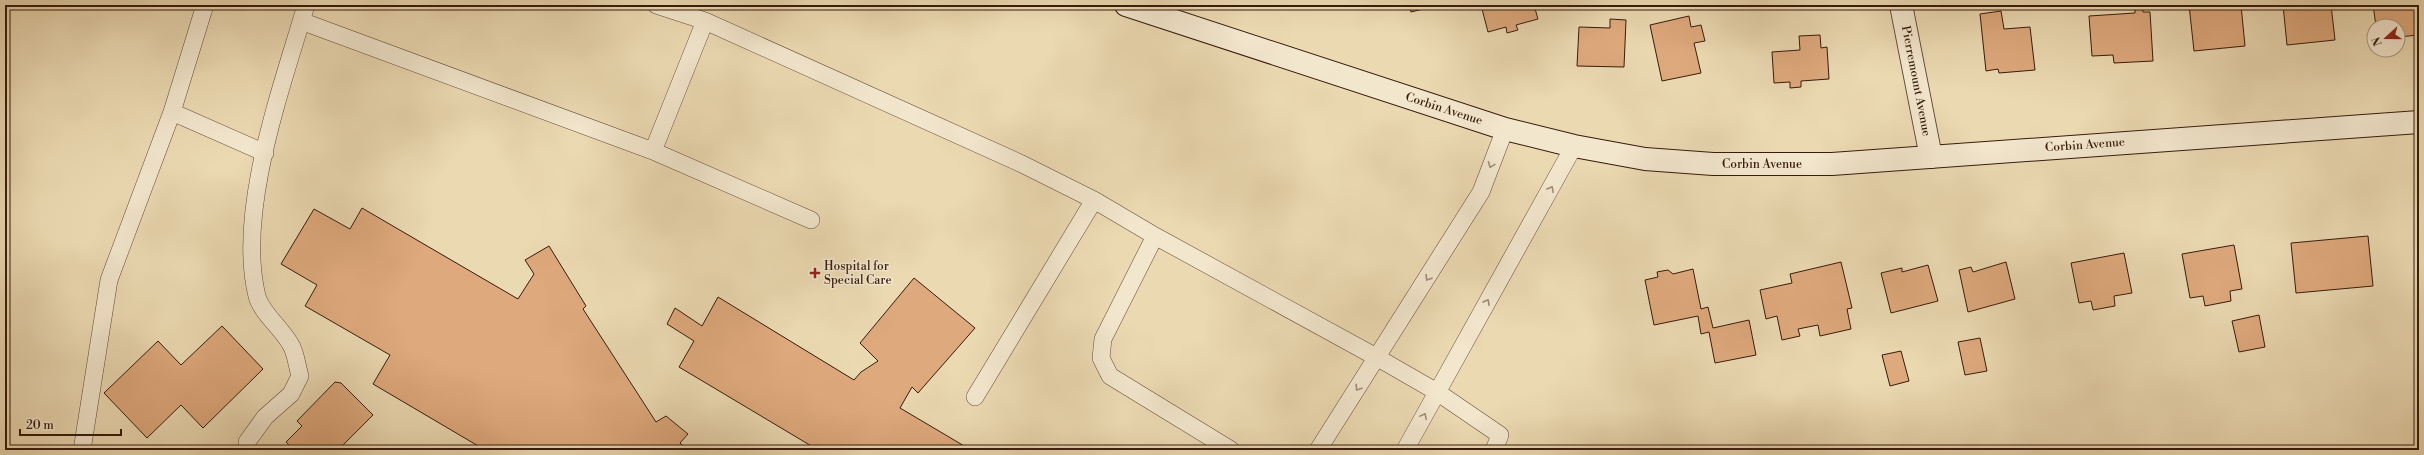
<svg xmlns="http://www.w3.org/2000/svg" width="2424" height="455" font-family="'Libre Bodoni',serif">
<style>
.building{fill:#dea97d;stroke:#371b0c}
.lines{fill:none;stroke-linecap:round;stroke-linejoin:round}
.lane-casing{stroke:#644a36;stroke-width:18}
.street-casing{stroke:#644a36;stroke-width:24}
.secondary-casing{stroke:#371b0c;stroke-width:24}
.lane{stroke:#f2e6cd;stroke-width:17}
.street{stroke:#f2e6cd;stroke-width:22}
.secondary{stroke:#f2e6cd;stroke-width:22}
.oneway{stroke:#9e8b76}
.poi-dot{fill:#8f2418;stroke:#f2e6cd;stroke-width:1.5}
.labels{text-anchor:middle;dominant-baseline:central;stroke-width:3;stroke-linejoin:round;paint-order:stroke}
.street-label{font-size:12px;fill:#371b0c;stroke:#f2e6cd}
.poi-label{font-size:12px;fill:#371b0c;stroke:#f2e6cd;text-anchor:start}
</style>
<rect width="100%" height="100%" fill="#ebd9b2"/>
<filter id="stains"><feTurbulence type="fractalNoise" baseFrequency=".005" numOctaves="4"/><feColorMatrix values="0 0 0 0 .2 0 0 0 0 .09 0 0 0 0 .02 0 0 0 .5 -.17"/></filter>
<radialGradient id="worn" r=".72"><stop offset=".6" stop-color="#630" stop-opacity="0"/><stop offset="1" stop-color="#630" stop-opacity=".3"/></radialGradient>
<path class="building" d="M1409,5H1439L1411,12Z
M1481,5H1534L1538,19L1516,25L1518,30L1507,33L1506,27L1488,32Z
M2135,5H2142L2143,12H2150L2153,61L2114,63L2113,55L2092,56L2089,16L2135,13Z
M2189,5H2241L2245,46L2194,51Z
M2283,5H2331L2335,40L2287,45Z
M2373,5H2419V35L2398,37V26H2376Z
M2001,11L2004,29L2030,27L2035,70L1999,73L1998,69L1986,71L1980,14Z
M1689,16L1691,27L1701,25L1705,41L1694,43L1701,73L1662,81L1650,25Z
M1610,19L1626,20L1624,67L1577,66L1579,27L1610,28Z
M1820,35L1821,48L1827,47L1829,79L1801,81V87L1790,88V82L1774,83L1772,52L1800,50L1799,36Z
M362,208L518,299L534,274L525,260L549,246L586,306L583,309L656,422L666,416L688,434L680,443L688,450H665L660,446L653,450H485L373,384L390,355L305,306L317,285L281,264L314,209L350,229Z
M2368,236L2373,286L2296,293L2291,243Z
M2234,245L2242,289L2230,291L2231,301L2205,306L2203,296L2190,298L2182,254Z
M2124,253L2132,293L2114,296L2115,306L2093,310L2091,301L2079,303L2071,263Z
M1841,262L1852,308L1847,309L1851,329L1820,336L1818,325L1798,329L1800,336L1782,340L1777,316L1766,319L1760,290L1792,283L1790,274Z
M2006,262L2015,299L1968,312L1959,270L1971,267L1973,272Z
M1928,265L1938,301L1891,313L1881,273L1902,268V272Z
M1693,269L1701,309L1708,307L1713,328L1749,320L1756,355L1715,363L1709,332L1701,334L1698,316L1654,325L1645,280L1658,277L1657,272L1668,270L1673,274Z
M914,278L975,328L918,393L912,387L900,408L971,450H818L679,367L694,341L667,324L675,308L702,326L718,297L854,380L861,372L878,361L860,343Z
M2259,315L2265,347L2239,352L2232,321Z
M222,326L263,369L203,428L181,405L147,438L104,393L158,341L181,365Z
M1980,338L1987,371L1965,375L1958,342Z
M1901,351L1909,381L1890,386L1882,355Z
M335,382L341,383L373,415L338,450H326L324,448L322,450H294L286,442L302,426L297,421Z"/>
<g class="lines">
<g class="lane-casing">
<path id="lane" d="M656,5L705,21L1022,164L1094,200L1155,236L1378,358L1437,392L1500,435L1494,450
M301,21L653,151L811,220
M172,112L265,153
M653,151L705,21
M1155,236L1103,339L1101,358L1110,376L1231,450
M975,397L1094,200
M247,442L265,417L291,394L300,376C297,366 296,355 292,347C284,330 261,313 257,296C236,212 282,87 306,5
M82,450L109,280L172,112L205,5
M1318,450L1481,192L1505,129
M1405,450L1574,146"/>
</g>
<g class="street-casing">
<path id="street" d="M1901,5L1931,157"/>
</g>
<g class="secondary-casing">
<path id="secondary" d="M1126,5L1505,129L1574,146L1645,159L1713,164H1832L2419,122"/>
</g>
<use href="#lane" class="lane"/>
<use href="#street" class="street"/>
<use href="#secondary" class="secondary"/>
</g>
<defs><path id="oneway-chevron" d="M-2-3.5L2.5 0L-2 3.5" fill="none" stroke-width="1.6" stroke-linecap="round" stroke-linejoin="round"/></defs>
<g class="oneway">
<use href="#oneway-chevron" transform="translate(1491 165) rotate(111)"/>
<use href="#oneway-chevron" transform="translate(1551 189) rotate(-61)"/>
<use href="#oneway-chevron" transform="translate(1428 278) rotate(122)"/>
<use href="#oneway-chevron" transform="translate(1487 302) rotate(-61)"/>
<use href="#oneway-chevron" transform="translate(1358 388) rotate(123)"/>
<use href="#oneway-chevron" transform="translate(1424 416) rotate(-62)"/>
</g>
<path class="poi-dot" d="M813 267h4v4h4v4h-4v4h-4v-4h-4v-4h4z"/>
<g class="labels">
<g class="street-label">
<text transform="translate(1916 81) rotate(79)">Pierremount Avenue</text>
<text transform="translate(1444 109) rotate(18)">Corbin Avenue</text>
<text transform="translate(2085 145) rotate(-4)">Corbin Avenue</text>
<text x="1762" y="164">Corbin Avenue</text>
</g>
<g class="poi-label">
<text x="824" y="266">Hospital for<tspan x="824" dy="14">Special Care</tspan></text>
</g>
</g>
<rect width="2424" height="455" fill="none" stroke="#ebd9b2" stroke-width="20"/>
<rect x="6" y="6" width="2412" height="443" fill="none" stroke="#371b0c" stroke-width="2"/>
<rect x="10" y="10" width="2404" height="435" fill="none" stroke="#371b0c"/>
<g transform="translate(2386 38) rotate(249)"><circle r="19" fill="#f2e6cd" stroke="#a79580"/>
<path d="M0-3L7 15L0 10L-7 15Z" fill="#8f2418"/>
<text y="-6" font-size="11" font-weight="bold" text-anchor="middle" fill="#371b0c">N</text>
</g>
<path d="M20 429v6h101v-6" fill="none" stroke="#371b0c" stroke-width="2"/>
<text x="26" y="429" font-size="12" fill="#371b0c" stroke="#f2e6cd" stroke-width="3" paint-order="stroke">20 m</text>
<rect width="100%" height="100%" filter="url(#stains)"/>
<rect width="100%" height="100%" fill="url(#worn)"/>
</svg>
